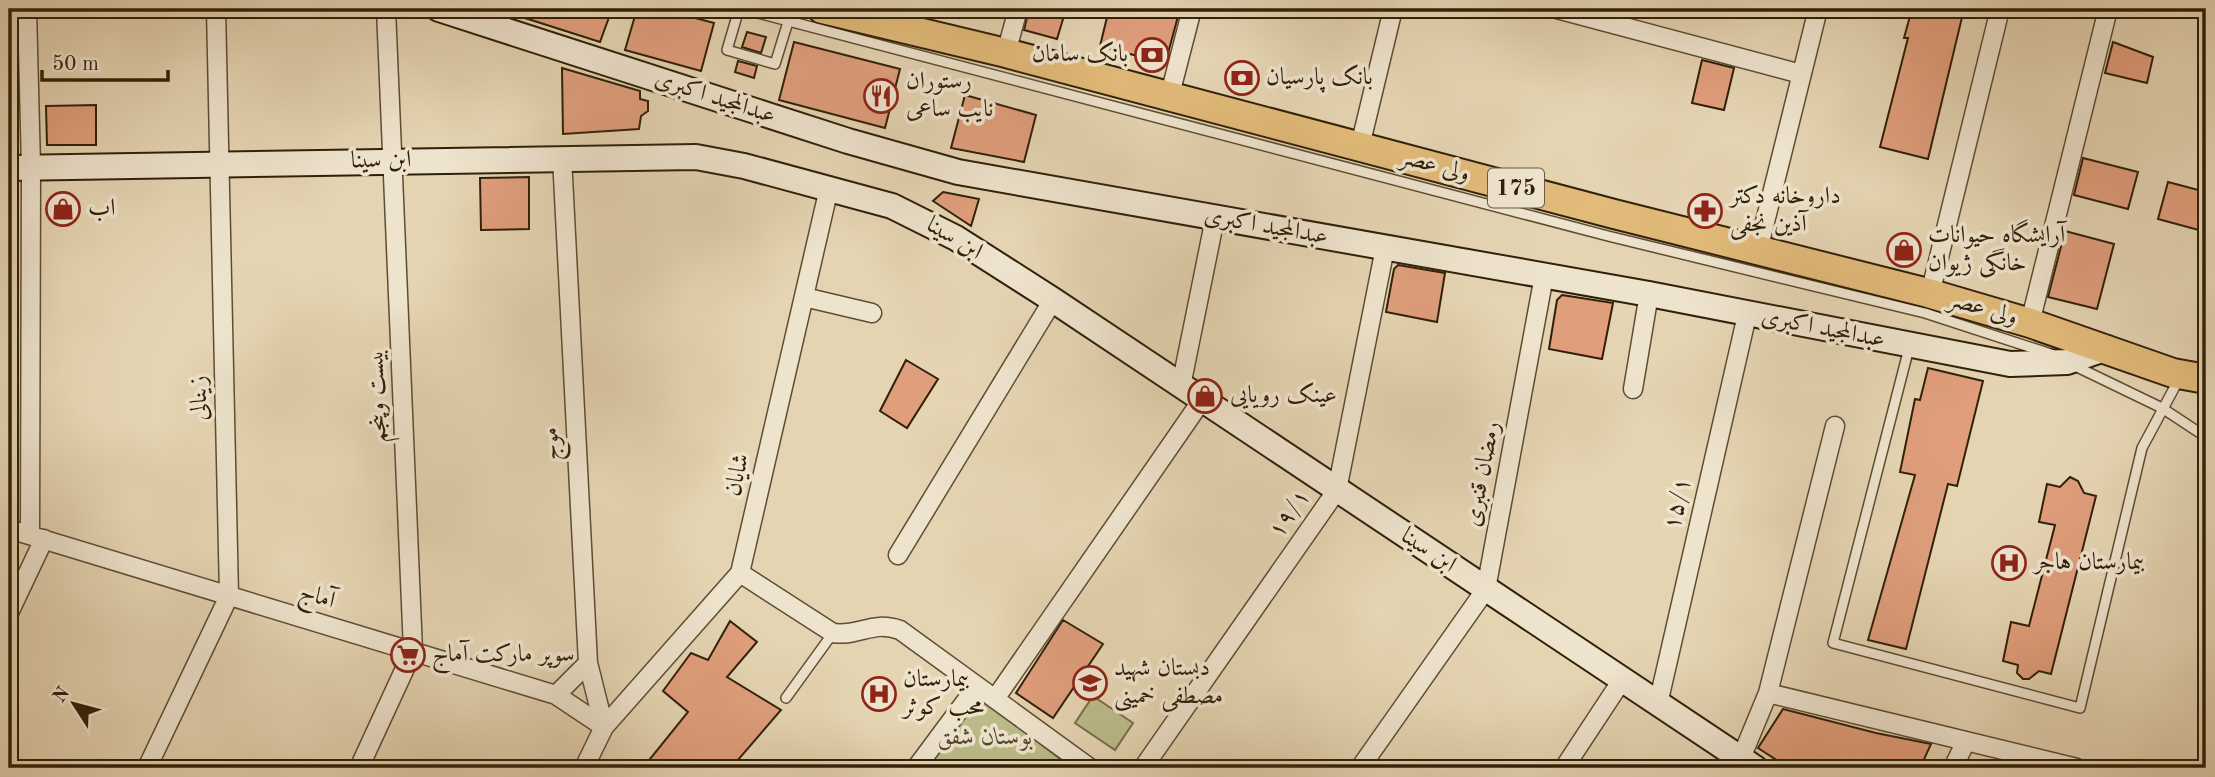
<svg xmlns="http://www.w3.org/2000/svg" width="2215" height="777" font-family="'Old Standard TT',Amiri,serif">
<style>
.green{fill:#babb89;stroke:#756e49;stroke-width:2}
.building{fill:#e09e7c;stroke:#302009;stroke-width:2}
.lines{fill:none;stroke-linecap:round;stroke-linejoin:round}
.lane-casing{stroke:#5d4d33;stroke-width:12}
.street-casing{stroke:#5d4d33;stroke-width:21}
.secondary-casing{stroke:#302009;stroke-width:28}
.primary-casing{stroke:#302009;stroke-width:32}
.lane{stroke:#eee3cd;stroke-width:9}
.street{stroke:#eee3cd;stroke-width:18}
.secondary{stroke:#eee3cd;stroke-width:24}
.primary{stroke:#e2ba79;stroke-width:28}
.labels{text-anchor:middle;dominant-baseline:central;stroke-width:7;stroke-linejoin:round;paint-order:stroke}
.shield{fill:#eee3cd;stroke:#695a44;stroke-width:2}
.shield-label{font-size:23px;font-weight:bold;fill:#302009}
.poi-label{font-size:24px;fill:#302009;stroke:#eee3cd;text-anchor:start}
.street-label{font-size:24px;fill:#302009;stroke:#eee3cd}
.park-label{font-size:24px;font-style:italic;fill:#524729;stroke:#eee3cd}
</style>
<rect width="100%" height="100%" fill="#e5d4b2"/>
<filter id="stains"><feTurbulence type="fractalNoise" baseFrequency=".00286" numOctaves="4"/><feColorMatrix values="0 0 0 0 .2 0 0 0 0 .09 0 0 0 0 .02 0 0 0 .5 -.17"/></filter>
<radialGradient id="worn" r=".72"><stop offset=".6" stop-color="#630" stop-opacity="0"/><stop offset="1" stop-color="#630" stop-opacity=".3"/></radialGradient>
<path class="green" d="M1093,696L1133,723L1115,750L1075,723Z
M979,697L1072,768H928Z"/>
<path class="building" d="M507,9H612L600,42L506,12Z
M637,9H661L714,23L701,71L625,50Z
M1029,9H1066L1057,39L1024,30Z
M1109,9H1180L1167,57L1156,61L1100,46Z
M1912,9H1964L1928,159L1880,147L1908,38H1904Z
M747,32L766,37L761,53L742,47Z
M794,42L900,69L885,128L779,100Z
M2113,42L2153,57L2147,83L2105,73Z
M1702,60L1734,68L1724,110L1692,103Z
M738,61L757,66L754,78L735,72Z
M562,68L640,91V99L648,101V111L641,116L639,129L563,134Z
M965,95L1036,115L1024,162L951,148Z
M96,105V145H47L46,106Z
M2083,158L2138,172L2128,209L2074,195Z
M529,177V229L481,230L480,178Z
M2168,182L2206,192V232L2158,219Z
M943,192L979,199L971,226L933,201Z
M2065,231L2114,244L2097,309L2048,297Z
M1398,265L1445,273L1437,322L1386,312L1394,269Z
M1562,295L1613,303L1602,359L1549,349L1557,300Z
M906,360L938,379L907,428L880,411Z
M1928,368L1983,381L1957,486L1948,484L1906,649L1868,640L1915,475L1900,472L1915,399L1920,400Z
M2070,477L2078,481L2084,493L2096,496L2051,674L2039,671L2029,679H2023L2017,673L2018,665L2003,661L2011,622L2029,626L2055,525L2039,522L2047,484L2060,487Z
M1063,620L1103,644L1053,718L1016,693Z
M730,621L757,642L727,677L781,710L731,768H665L650,759L688,712L663,691L691,653L708,660Z
M1783,709L1876,733L1931,744L1920,768H1789L1758,748Z"/>
<g class="lines">
<g class="lane-casing">
<path id="lane" d="M739,9L727,50L775,64L792,9
M743,9L1608,236L1925,313L2054,355
M1909,348L1833,643L2080,708L2142,448L2179,379
M2073,365L2162,408L2206,437
M786,698L833,633"/>
</g>
<g class="street-casing">
<path id="street" d="M27,9L31,167L30,535
M1557,9L1801,74
M1006,53L1018,9
M1169,98L1192,9
M1360,146L1393,9
M562,157L588,663L604,727
M1758,250L1818,9
M1930,294L2000,9
M804,297L872,313
M2030,323L2108,9
M1181,386L1215,218
M1633,389L1649,294
M9,529L556,695L604,727
M898,555L1053,300
M740,573L833,633C859,637 872,620 900,630L1090,768
M9,613L44,539
M1768,693L2077,768
M556,695L588,663
M995,699L1202,400
M1658,704L1747,315
M147,768L229,596L216,9
M359,768L413,651L386,9
M584,768L604,727L740,573L829,188
M916,768L977,686
M1143,768L1337,490L1385,248
M1360,768L1486,589L1544,276
M1564,768L1622,680
M1737,768L1768,693L1835,426
M1953,768L1966,741"/>
</g>
<g class="secondary-casing">
<path id="secondary" d="M439,9L848,141L958,172L1649,294L2010,364L2067,362L2107,348
M9,168L696,157L744,166L892,206L956,238L1053,300L1755,768"/>
</g>
<g class="primary-casing">
<path id="primary" d="M822,9L1006,53L1614,214L1928,293L2030,323L2173,373L2206,379"/>
</g>
<use href="#lane" class="lane"/>
<use href="#street" class="street"/>
<use href="#secondary" class="secondary"/>
<use href="#primary" class="primary"/>
</g>
<defs>
<g id="bank-ring" transform="scale(1.75)"><circle r="9.5" fill="#eee3cd" stroke="#8f2418" stroke-width="1.5"/><path d="M-6-4H6V4H-6ZM0-2.3a2.3 2.3 0 1 0 0 4.6a2.3 2.3 0 1 0 0-4.6Z" fill="#8f2418"/></g>
<g id="restaurant-ring" transform="scale(1.75)"><circle r="9.5" fill="#eee3cd" stroke="#8f2418" stroke-width="1.5"/><path d="M-5-6h1v4h1v-4h1v4h1v-4h1v5L-1.5 .5V6h-2V.5L-5-1ZM5-6V6H3V1.5H1.5Q1.5-4 5-6Z" fill="#8f2418"/></g>
<g id="shop-ring" transform="scale(1.75)"><circle r="9.5" fill="#eee3cd" stroke="#8f2418" stroke-width="1.5"/><path d="M-5-2.5h2.3a2.7 3.5 0 0 1 5.4 0H5L5.5 6h-11ZM-1.5-2.5h3a1.5 2.3 0 0 0-3 0Z" fill="#8f2418"/></g>
<g id="pharmacy-ring" transform="scale(1.75)"><circle r="9.5" fill="#eee3cd" stroke="#8f2418" stroke-width="1.5"/><path d="M-2-6h4v4h4v4h-4v4h-4v-4h-4v-4h4Z" fill="#8f2418"/></g>
<g id="hospital-ring" transform="scale(1.75)"><circle r="9.5" fill="#eee3cd" stroke="#8f2418" stroke-width="1.5"/><path d="M-5-5h3v3.5h4V-5h3V5h-3V1.5h-4V5h-3Z" fill="#8f2418"/></g>
<g id="supermarket-ring" transform="scale(1.75)"><circle r="9.5" fill="#eee3cd" stroke="#8f2418" stroke-width="1.5"/><path d="M-6-5.5h2.5l.6 2H6L4.5 2H-2.5L-4.4-4H-6ZM-1.5 3.2a1.3 1.3 0 1 0 .1 0ZM3 3.2a1.3 1.3 0 1 0 .1 0Z" fill="#8f2418"/></g>
<g id="school-ring" transform="scale(1.75)"><circle r="9.5" fill="#eee3cd" stroke="#8f2418" stroke-width="1.5"/><path d="M0-5L7-2L0 1L-7-2ZM-4 1L0 2.5L4 1V4Q0 6-4 4Z" fill="#8f2418"/></g>
</defs>
<g fill-rule="evenodd">
<use href="#bank-ring" x="1152" y="55"/>
<use href="#bank-ring" x="1242" y="78"/>
<use href="#restaurant-ring" x="881" y="96"/>
<use href="#shop-ring" x="63" y="209"/>
<use href="#pharmacy-ring" x="1705" y="211"/>
<use href="#shop-ring" x="1904" y="250"/>
<use href="#shop-ring" x="1205" y="396"/>
<use href="#hospital-ring" x="2009" y="563"/>
<use href="#supermarket-ring" x="408" y="655"/>
<use href="#school-ring" x="1090" y="683"/>
<use href="#hospital-ring" x="879" y="694"/>
</g>
<g class="labels">
<rect class="shield" x="1488" y="168.5" width="56" height="39" rx="5"/>
<g class="shield-label">
<text x="1516" y="188">175</text>
</g>
<g class="poi-label">
<text x="1128" y="55" text-anchor="end">بانک سامان</text>
<text x="1266" y="78">بانک پارسیان</text>
<text x="906" y="82">رستوران<tspan x="906" dy="28">نایب ساعی</tspan></text>
<text x="1730" y="197">داروخانه دکتر<tspan x="1730" dy="28">آذین نجفی</tspan></text>
<text x="88" y="209">اب</text>
<text x="1928" y="236">آرایشگاه حیوانات<tspan x="1928" dy="28">خانگی ژیوان</tspan></text>
<text x="1230" y="396">عینک رویایی</text>
<text x="2034" y="563">بیمارستان هاجر</text>
<text x="432" y="655">سوپر مارکت آماج</text>
<text x="1114" y="669">دبستان شهید<tspan x="1114" dy="28">مصطفی خمینی</tspan></text>
<text x="903" y="680">بیمارستان<tspan x="903" dy="28">محب کوثر</tspan></text>
</g>
<g class="street-label">
<text transform="translate(715 98) rotate(18)">عبدالمجید اکبری</text>
<text transform="translate(381 161) rotate(-1)">ابن سینا</text>
<text transform="translate(1435 166) rotate(15)">ولی عصر</text>
<text transform="translate(1266 227) rotate(10)">عبدالمجید اکبری</text>
<text transform="translate(954 239) rotate(31)">ابن سینا</text>
<text transform="translate(1983 309) rotate(16)">ولی عصر</text>
<text transform="translate(1823 329) rotate(11)">عبدالمجید اکبری</text>
<text transform="translate(378 396) rotate(-92)">بیست وپنجم</text>
<text transform="translate(200 398) rotate(-92)">زینالی</text>
<text transform="translate(552 444) rotate(-93)">موج</text>
<text transform="translate(1483 474) rotate(-79)">رمضان قنبری</text>
<text transform="translate(738 475) rotate(-77)">شایان</text>
<text transform="translate(1678 504) rotate(-77)">۱۵/۱</text>
<text transform="translate(1290 514) rotate(-55)">۱۹/۱</text>
<text transform="translate(1428 551) rotate(34)">ابن سینا</text>
<text transform="translate(317 597) rotate(17)">آماج</text>
</g>
<g class="park-label">
<text x="985" y="738">بوستان شفق</text>
</g>
</g>
<rect width="2215" height="777" fill="none" stroke="#e5d4b2" stroke-width="35"/>
<rect x="10" y="10" width="2194" height="756" fill="none" stroke="#302009" stroke-width="3.5"/>
<rect x="18" y="18" width="2180" height="742" fill="none" stroke="#302009" stroke-width="2"/>
<g transform="translate(74 704) rotate(306)" stroke="#eee3cd" stroke-width="5" paint-order="stroke">
<path d="M0-5L12 26L0 18L-12 26Z" fill="#302009"/>
<text y="-10" font-size="19" font-weight="bold" text-anchor="middle" fill="#302009">N</text>
</g>
<path d="M42 70v10h126v-10" fill="none" stroke="#302009" stroke-width="3.5"/>
<text x="52" y="70" font-size="21" fill="#302009" stroke="#eee3cd" stroke-width="5" paint-order="stroke">50 m</text>
<rect width="100%" height="100%" filter="url(#stains)"/>
<rect width="100%" height="100%" fill="url(#worn)"/>
</svg>
